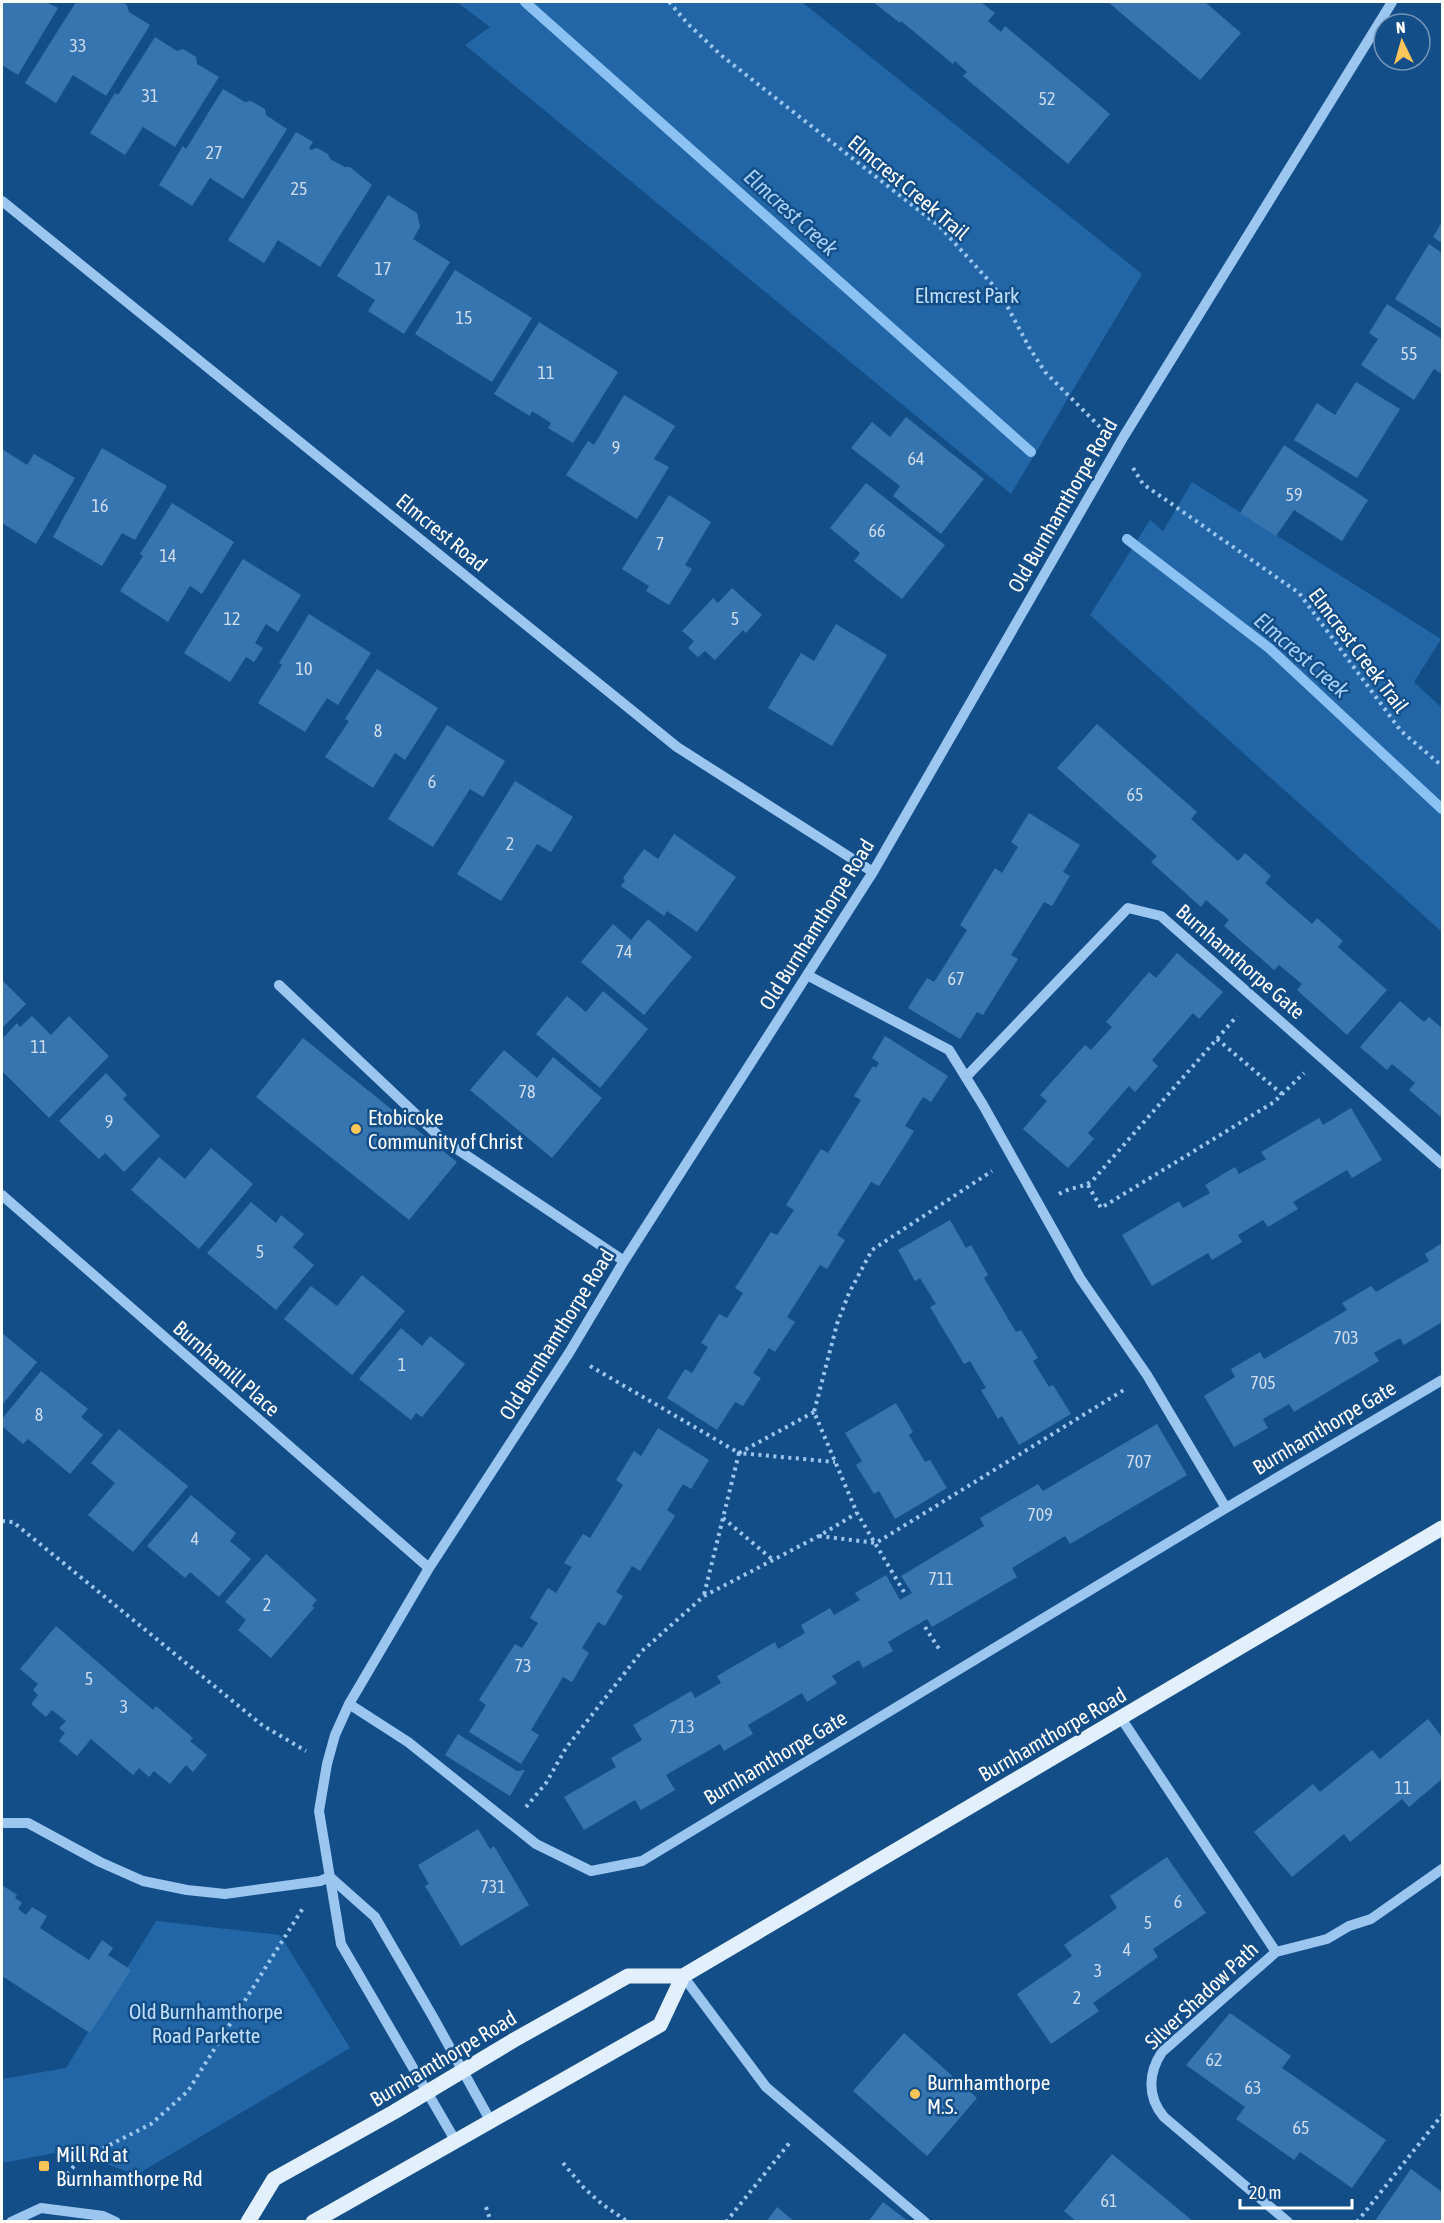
<svg xmlns="http://www.w3.org/2000/svg" width="1444" height="2223" font-family="'Asap Condensed',sans-serif">
<style>
.green{fill:#2366a7}
.lines{fill:none;stroke-linecap:round;stroke-linejoin:round}
.stream{stroke:#8cc2f3;stroke-width:10}
.building{fill:#3775b1}
.path{stroke:#9ac6ef;stroke-width:4;stroke-dasharray:3 4.5;stroke-linecap:butt}
.minor{stroke:#9ac6ef;stroke-width:10}
.major{stroke:#e2efff;stroke-width:15}
.poi-dot{fill:#ffc558;stroke:#144e89;stroke-width:2}
.labels{text-anchor:middle;dominant-baseline:central;stroke-width:5;stroke-linejoin:round;paint-order:stroke}
.number-label{font-size:18px;fill:#cddcec}
.street-label{font-size:21px;fill:#fff;stroke:#144e89}
.park-label{font-size:21px;fill:#c0dffb;stroke:#144e89}
.poi-label{font-size:21px;fill:#fff;stroke:#144e89;text-anchor:start}
.water-label{font-size:22px;font-style:italic;fill:#a5d0f7;stroke:#144e89}
</style>
<rect width="100%" height="100%" fill="#144e89"/>
<path class="green" d="M457,2H802L1142,274L1011,494L465,45L490,27Z
M1192,482L1441,639L1414,682L1442,708V932L1090,615L1150,520L1163,531Z
M156,1921L280,1935L350,2048L136,2175L70,2150L2,2163V2079L66,2068Z"/>
<g class="lines">
<path class="stream" d="M525,2L1031,452
M1127,539L1269,648L1442,809"/>
</g>
<path class="building" d="M2,2H46L58,8L18,75L2,65Z
M76,2H121L127,5L129,12L150,25L106,96L73,75L56,103L25,83Z
M873,2H981L995,13L988,21L1001,32L1005,26L1110,114L1068,164L963,76L967,72L955,61L953,64L901,21L900,23Z
M1108,2H1205L1241,33L1200,80Z
M155,37L177,51L183,49L196,57L197,64L219,77L175,147L143,127L125,155L90,133L115,93L118,95Z
M223,89L245,102L251,101L265,109L266,115L287,129L243,199L210,178L192,206L159,185L183,146L186,149Z
M296,132L313,142L309,148L311,150L317,148L328,154L330,159L345,167H350L372,185L320,267L278,240L264,263L228,240Z
M388,195L417,213L420,227L413,239L450,262L404,334L368,311L375,300L337,276Z
M1442,222V243L1433,237Z
M1429,244L1442,253V329L1395,299Z
M455,270L532,318L492,382L415,334Z
M1387,304L1442,339V374L1434,369L1414,400L1361,365L1378,339L1369,333Z
M539,322L618,372L573,443L548,428L551,423L532,411L530,416L494,394Z
M1356,382L1400,409L1357,478L1294,440L1317,403L1335,415Z
M624,395L675,426L654,459L669,467L637,519L566,475L588,441L594,445Z
M906,417L984,479L941,534L893,496L900,486L851,448L872,422L890,437Z
M1284,445L1368,500L1342,541L1294,510L1276,536L1240,513Z
M102,448L167,486L135,540L122,533L102,566L53,537Z
M2,449L27,465L34,454L75,478L36,544L2,523Z
M866,483L945,545L902,599L854,561L860,553L830,528Z
M669,495L711,522L685,565L692,569L669,605L646,591L649,586L622,569Z
M172,503L234,542L202,594L190,586L168,622L120,591L143,556L140,554Z
M243,559L301,595L278,632L266,624L255,643L263,648L254,662L246,657L230,682L184,653Z
M732,588L762,615L746,633L743,630L715,660L705,651L698,657L688,648L694,641L682,631L713,598L718,603Z
M309,614L371,653L338,705L327,698L305,732L258,703L282,665L279,663Z
M836,624L887,655L832,746L768,708L801,653L814,661Z
M377,669L438,708L405,760L395,753L373,788L325,757L349,721L345,719Z
M1097,724L1197,812L1191,819L1238,861L1245,853L1271,876L1265,883L1312,924L1317,918L1343,941L1338,947L1387,990L1347,1035L1297,990L1302,984L1279,965L1274,970L1224,926L1229,920L1206,900L1201,907L1151,862L1157,856L1057,768Z
M447,725L505,761L483,797L470,789L433,847L388,819Z
M515,781L573,817L551,852L537,844L501,901L457,874Z
M1029,813L1080,845L1063,872L1070,876L1052,906L1044,902L1011,955L1018,959L983,1015L977,1012L960,1039L908,1008L927,978L934,982L967,930L960,925L995,868L1002,873L1018,847L1011,842Z
M674,834L736,877L697,932L667,911L664,916L621,886L625,880L623,878L644,849L658,859Z
M648,919L692,957L644,1015L581,962L613,924L631,940Z
M1177,953L1223,992L1199,1019L1193,1013L1152,1060L1158,1066L1135,1092L1129,1086L1088,1133L1094,1139L1068,1168L1023,1129L1047,1101L1040,1095L1085,1045L1091,1050L1112,1027L1106,1022L1149,972L1156,978Z
M2,980L26,1004L2,1028Z
M603,991L648,1029L600,1088L536,1034L567,996L586,1012Z
M1400,1001L1424,1022L1429,1017L1442,1028V1118L1409,1090L1415,1083L1392,1064L1387,1070L1360,1047Z
M32,1016L51,1035L69,1016L109,1056L49,1118L2,1071V1039L17,1023L20,1027Z
M885,1036L948,1076L931,1102L923,1097L905,1126L914,1131L879,1186L871,1182L837,1235L845,1240L827,1269L820,1265L787,1317L795,1322L775,1352L769,1348L753,1373L761,1378L743,1406L735,1402L717,1430L667,1398L685,1369L692,1373L708,1347L701,1343L719,1314L727,1318L743,1293L735,1288L771,1232L777,1235L794,1210L786,1205L821,1149L828,1153L861,1100L854,1096L873,1066L876,1068L879,1063L872,1058Z
M303,1038L457,1162L409,1220L256,1097Z
M504,1050L537,1078L553,1057L602,1098L552,1158L470,1090Z
M106,1073L127,1095L123,1099L160,1136L124,1172L105,1153L99,1159L59,1121Z
M1351,1108L1382,1160L1352,1178L1347,1170L1293,1202L1298,1209L1268,1227L1263,1220L1238,1235L1242,1242L1212,1260L1208,1253L1152,1286L1122,1235L1179,1201L1183,1208L1210,1193L1205,1185L1235,1167L1239,1174L1266,1159L1261,1152L1319,1118L1323,1125Z
M211,1148L253,1184L199,1249L131,1190L159,1157L185,1179Z
M251,1202L276,1223L281,1215L304,1234L293,1247L314,1265L276,1310L207,1253Z
M950,1220L966,1248L971,1245L988,1275L984,1278L1016,1332L1021,1330L1038,1358L1033,1361L1049,1387L1053,1385L1071,1414L1019,1445L1002,1416L998,1419L981,1390L986,1388L970,1361L964,1364L930,1307L936,1304L920,1278L915,1281L898,1250Z
M1442,1243V1322L1404,1345L1400,1338L1374,1353L1379,1361L1294,1412L1289,1404L1263,1419L1268,1428L1234,1447L1204,1396L1235,1377L1231,1369L1260,1352L1264,1359L1347,1310L1342,1303L1371,1286L1376,1292L1429,1261L1425,1254Z
M362,1275L405,1311L352,1375L284,1319L311,1286L337,1306Z
M401,1328L422,1346L430,1336L465,1364L422,1417L416,1413L411,1420L359,1379Z
M2,1333L37,1362L2,1405Z
M41,1371L88,1409L81,1417L103,1435L70,1474L28,1439L23,1444L2,1426V1419Z
M896,1403L913,1432L909,1435L925,1462L930,1460L947,1488L895,1519L879,1491L874,1494L856,1465L862,1461L845,1433Z
M1157,1424L1187,1475L1070,1544L1065,1536L1012,1568L1017,1577L932,1627L927,1619L888,1642L893,1651L863,1668L859,1660L832,1676L837,1683L807,1702L802,1693L748,1725L753,1734L724,1751L720,1744L666,1775L675,1790L641,1810L635,1800L584,1830L564,1797L616,1767L611,1758L642,1740L633,1725L691,1691L695,1698L721,1683L717,1676L775,1642L778,1649L805,1633L801,1625L830,1608L834,1615L860,1600L855,1593L886,1575L900,1600L912,1593L901,1576L984,1526L980,1518L1038,1484L1043,1491Z
M658,1428L709,1460L691,1489L683,1484L667,1510L675,1516L640,1571L632,1566L616,1592L623,1596L605,1626L598,1622L582,1648L589,1653L572,1682L563,1677L531,1730L539,1735L521,1764L469,1732L486,1705L479,1700L515,1644L522,1648L538,1623L530,1618L548,1588L556,1593L572,1567L564,1563L583,1534L590,1538L623,1485L616,1480L634,1451L641,1456Z
M119,1429L188,1486L133,1552L88,1515L115,1483L91,1463Z
M191,1495L236,1533L230,1541L251,1559L219,1597L190,1572L185,1578L147,1546Z
M266,1554L317,1600L312,1606L314,1608L271,1658L238,1630L246,1620L225,1602Z
M56,1626L153,1710L156,1706L193,1738L190,1741L207,1755L193,1772L186,1765L170,1784L154,1771L149,1777L139,1768L133,1775L91,1739L77,1756L59,1741L65,1733L59,1728L66,1721L52,1710L46,1717L31,1704L38,1695L33,1690L38,1684L20,1669Z
M1428,1719L1442,1737V1779L1409,1807L1402,1799L1350,1842L1344,1834L1292,1877L1254,1832L1313,1784L1320,1792L1372,1750L1380,1759Z
M458,1734L517,1771L525,1770L510,1796L445,1755Z
M478,1829L490,1849L494,1846L529,1905L461,1946L425,1886L429,1884L418,1865Z
M1167,1857L1206,1913L1153,1949L1158,1957L1093,2003L1099,2011L1051,2044L1017,1994L1072,1956L1064,1945L1117,1908L1110,1896Z
M2,1885L17,1895L15,1898L22,1903L18,1909L26,1915L32,1907L47,1916L40,1928L89,1960L102,1940L113,1948L108,1955L131,1970L90,2033L2,1976Z
M1230,2013L1291,2056L1282,2068L1386,2140L1352,2188L1300,2152L1294,2160L1236,2119L1245,2107L1186,2065Z
M904,2033L977,2098L927,2156L853,2091Z
M1112,2154L1194,2222H1077L1064,2211Z
M1411,2169L1442,2192V2222H1374Z
M883,2202L909,2222H868Z
M777,2207L795,2222H766Z"/>
<g class="lines">
<path class="path" d="M669,2L688,24L722,56L940,227L992,284L1006,304L1029,347L1045,372L1100,427
M1133,468L1143,484L1299,593L1401,731L1442,766
M1217,1039L1282,1094
M1088,1185L1101,1208L1274,1102L1304,1073
M1059,1194C1070,1187 1084,1188 1093,1180L1237,1016
M590,1366L739,1453L704,1595
M814,1412L739,1453L835,1462
M723,1518L773,1560
M2,1521L13,1522L262,1725L306,1751
M819,1536L876,1543L1127,1388
M904,1592L857,1513L814,1412L837,1324L849,1293L872,1250L992,1171
M925,1627L941,1652
M526,1807L546,1783L566,1748L642,1651L704,1596L819,1536L857,1513
M563,2163L584,2188L602,2204L628,2222
M58,2186L78,2161L151,2124L188,2091L303,1908
M486,2207L491,2222
M726,2222L791,2141
M1357,2222L1442,2115"/>
<path class="minor" d="M2,201L677,747L873,872
M807,975L949,1050L983,1105L1080,1278L1147,1375L1226,1508
M279,985L442,1139L624,1261
M966,1077L1128,908L1161,916L1442,1164
M2,1195L429,1568
M349,1704L408,1742L536,1844L591,1871L642,1861L1226,1508L1442,1380
M1121,1718L1276,1952
M2,1823H28L100,1862L143,1881L187,1890L225,1894L320,1881L330,1877
M330,1877L375,1917L433,2017L490,2120
M683,1976L766,2087L925,2222
M455,2140L341,1944L319,1811L327,1764L335,1735L349,1704L429,1568L569,1353L624,1261L873,872L1124,436L1392,2
M11,2222L41,2208L103,2216L116,2222
M1288,2222L1164,2117C1147,2097 1148,2073 1162,2052L1276,1952L1327,1939L1349,1926L1371,1919L1442,1869"/>
<path class="major" d="M248,2222L274,2179L394,2112L514,2040L628,1976H683L1442,1528
M313,2222L660,2025L683,1976"/>
</g>
<g class="poi-dot">
<circle cx="356" cy="1129" r="6"/>
<circle cx="915" cy="2094" r="6"/>
<rect x="38" y="2160" width="12" height="12" rx="3"/>
</g>
<g class="labels">
<g class="number-label">
<text x="78" y="45">33</text>
<text x="150" y="95">31</text>
<text x="1047" y="98">52</text>
<text x="214" y="152">27</text>
<text x="299" y="188">25</text>
<text x="383" y="268">17</text>
<text x="464" y="317">15</text>
<text x="1409" y="353">55</text>
<text x="546" y="372">11</text>
<text x="616" y="447">9</text>
<text x="916" y="458">64</text>
<text x="1294" y="494">59</text>
<text x="100" y="505">16</text>
<text x="877" y="530">66</text>
<text x="660" y="543">7</text>
<text x="168" y="555">14</text>
<text x="232" y="618">12</text>
<text x="735" y="618">5</text>
<text x="304" y="668">10</text>
<text x="378" y="730">8</text>
<text x="432" y="781">6</text>
<text x="1135" y="794">65</text>
<text x="510" y="843">2</text>
<text x="624" y="951">74</text>
<text x="956" y="978">67</text>
<text x="39" y="1046">11</text>
<text x="527" y="1091">78</text>
<text x="109" y="1121">9</text>
<text x="260" y="1251">5</text>
<text x="1346" y="1337">703</text>
<text x="402" y="1364">1</text>
<text x="1263" y="1382">705</text>
<text x="39" y="1414">8</text>
<text x="1139" y="1461">707</text>
<text x="1040" y="1514">709</text>
<text x="195" y="1538">4</text>
<text x="941" y="1578">711</text>
<text x="267" y="1604">2</text>
<text x="523" y="1665">73</text>
<text x="89" y="1678">5</text>
<text x="124" y="1706">3</text>
<text x="682" y="1726">713</text>
<text x="1403" y="1787">11</text>
<text x="493" y="1886">731</text>
<text x="1178" y="1901">6</text>
<text x="1148" y="1922">5</text>
<text x="1127" y="1949">4</text>
<text x="1098" y="1970">3</text>
<text x="1077" y="1997">2</text>
<text x="1214" y="2059">62</text>
<text x="1253" y="2087">63</text>
<text x="1301" y="2127">65</text>
<text x="1109" y="2200">61</text>
</g>
<g class="street-label">
<text transform="translate(909 187) rotate(40)">Elmcrest Creek Trail</text>
<text transform="translate(1062 505) rotate(-60)">Old Burnhamthorpe Road</text>
<text transform="translate(442 532) rotate(39)">Elmcrest Road</text>
<text transform="translate(1359 650) rotate(53)">Elmcrest Creek Trail</text>
<text transform="translate(816 924) rotate(-58)">Old Burnhamthorpe Road</text>
<text transform="translate(1241 961) rotate(41)">Burnhamthorpe Gate</text>
<text transform="translate(556 1334) rotate(-58)">Old Burnhamthorpe Road</text>
<text transform="translate(227 1368) rotate(41)">Burnhamill Place</text>
<text transform="translate(1324 1427) rotate(-31)">Burnhamthorpe Gate</text>
<text transform="translate(1052 1734) rotate(-30)">Burnhamthorpe Road</text>
<text transform="translate(775 1757) rotate(-31)">Burnhamthorpe Gate</text>
<text transform="translate(1201 1995) rotate(-43)">Silver Shadow Path</text>
<text transform="translate(443 2058) rotate(-31)">Burnhamthorpe Road</text>
</g>
<g class="park-label">
<text x="967" y="295">Elmcrest Park</text>
<text x="206" y="2011">Old Burnhamthorpe<tspan x="206" dy="24">Road Parkette</tspan></text>
</g>
<g class="poi-label">
<text x="368" y="1117">Etobicoke<tspan x="368" dy="24">Community of Christ</tspan></text>
<text x="927" y="2082">Burnhamthorpe<tspan x="927" dy="24">M.S.</tspan></text>
<text x="56" y="2154">Mill Rd at<tspan x="56" dy="24">Burnhamthorpe Rd</tspan></text>
</g>
<g class="water-label">
<text transform="translate(791 212) rotate(42)">Elmcrest Creek</text>
<text transform="translate(1302 655) rotate(41)">Elmcrest Creek</text>
</g>
</g>
<rect width="1444" height="2223" fill="none" stroke="#ffffff" stroke-width="6"/>
<g transform="translate(1402 42) rotate(355)"><circle r="28" fill="#144e89" stroke="#7295b8" stroke-width="1.5"/>
<path d="M0-4.5L10 22L0 15L-10 22Z" fill="#ffc558"/>
<text y="-9" font-size="16" font-weight="bold" text-anchor="middle" fill="#ffffff">N</text>
</g>
<path d="M1240 2199v9h112v-9" fill="none" stroke="#ffffff" stroke-width="3"/>
<text x="1249" y="2199" font-size="18" fill="#ffffff" stroke="#144e89" stroke-width="4.5" paint-order="stroke">20 m</text>
</svg>
